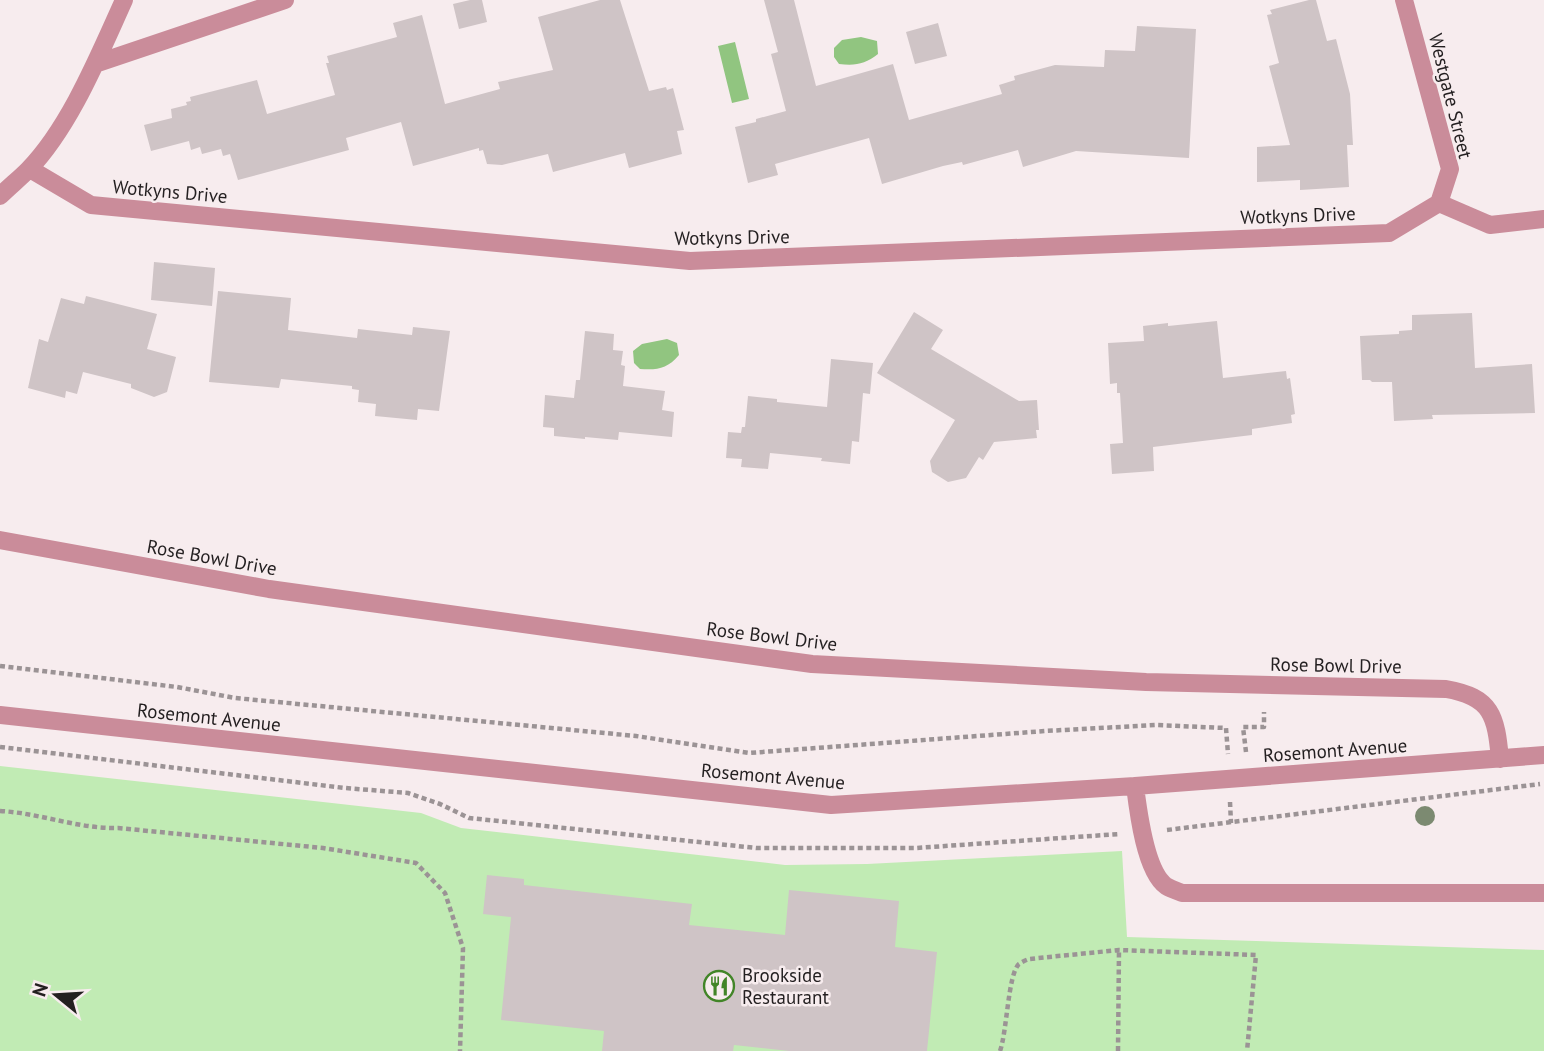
<svg xmlns="http://www.w3.org/2000/svg" width="1544" height="1051" font-family="'PT Sans',sans-serif">
<style>
.green{fill:#c1ebb4}
.water{fill:#91c580}
.building{fill:#cfc4c6}
.lines{fill:none;stroke-linecap:round;stroke-linejoin:round}
.path{stroke:#9b9395;stroke-width:4.5;stroke-dasharray:5 3.5;stroke-linecap:butt}
.minor{stroke:#ca8c9a;stroke-width:18}
.tree{fill:#7c8a71}
.labels{text-anchor:middle;dominant-baseline:central;stroke-width:5;stroke-linejoin:round;paint-order:stroke}
.street-label{font-size:19px;fill:#231f20;stroke:#f7ecee}
.poi-label{font-size:19px;fill:#231f20;stroke:#f7ecee;text-anchor:start}
</style>
<rect width="100%" height="100%" fill="#f7ecee"/>
<path class="green" d="M0,766L421,813L461,828L785,865L867,864L1122,851L1127,937L1544,950V1051H0Z"/>
<path class="water" d="M861,37L877,41L878,54C865,64 856,66 839,64L834,57V48L842,40Z
M735,42L749,99L732,103L718,46Z
M667,339L677,343L679,355C667,369 658,370 640,369L634,363L633,351L642,344Z"/>
<path class="building" d="M470,0H482L487,22L459,29L453,4Z
M600,0H620L649,91L666,87L667,90L673,88L684,130L677,131L682,154L629,168L625,153L553,172L548,154L502,165L487,164L483,150L479,151V148L413,166L401,122L346,138L349,150L238,180L230,154L223,156L221,149L202,154L200,147L191,150L189,141L151,151L144,125L172,118L171,109L187,105L186,102L191,101L190,97L257,80L267,114L335,95L326,63H329L327,56L397,37L393,23L422,15L445,104L500,89L498,82L553,70L538,17Z
M764,0H794L816,86L893,64L909,120L1002,94L999,85L1015,80L1014,76L1055,65L1104,67L1105,50L1135,51L1137,26L1196,29L1189,158L1076,151L1023,167L1018,150L963,165L962,162L943,166L882,184L869,138L775,164L778,175L748,183L735,127L756,122V119L786,111L771,54L778,52Z
M1309,0H1316L1327,41L1336,39L1350,94L1353,145H1347L1349,187L1300,190V180L1257,182V147L1290,145L1269,66L1279,63L1267,15L1272,14L1270,10Z
M938,23L947,56L915,64L906,32Z
M154,262L215,268L212,306L151,300Z
M218,291L291,298L288,330L357,338L358,329L412,335L413,327L450,331L439,411L418,409L417,420L375,416L376,404L358,402L359,390L352,389V386L281,379L279,388L209,382Z
M86,296L157,314L147,349L176,357L167,392L154,397L131,388V384L83,372L77,394L66,391L65,398L28,388L39,339L48,342L61,298L84,304Z
M914,312L943,330L931,349L1019,401L1037,400L1039,430H1036L1037,438L994,442L983,460L979,457L966,478L948,482L932,472L930,461L955,420L877,373Z
M1472,313L1475,368L1532,364L1535,413L1432,415L1433,419L1394,421L1392,382H1372L1370,380H1362L1360,336L1399,334V331L1412,330V315Z
M1217,321L1223,378L1286,371L1287,379L1290,378L1295,414L1291,415L1292,423L1252,429V435L1153,447L1154,471L1112,474L1110,444L1123,443L1120,393H1117V383L1110,384L1108,343L1144,341L1143,326L1168,323V326Z
M585,331L614,334L613,350L623,351L621,365L625,366L623,386L665,391L662,410L674,412L672,437L619,432L618,440L585,437V439L554,436V428L543,427L545,395L574,398L576,380H580Z
M831,359L873,363L870,394L863,393L859,442L852,441L850,464L821,461L822,458L770,453L768,469L741,467L742,459L726,458L728,432L741,433L742,427H745L748,396L777,399V402L827,407Z
M487,875L524,879V885L692,904L689,925L785,935L789,890L899,901L895,947L937,952L927,1051H789L734,1045L733,1051H602L604,1031L501,1020L511,917L483,914Z"/>
<g class="lines">
<path class="path" d="M0,666L177,687L235,698L636,736L749,753L1045,731L1156,725L1226,728L1228,754
M0,747L345,788L408,793L440,804L469,818L756,848H916L1120,834
M1246,752L1243,727H1264V712
M1230,802L1231,823
M0,811C40,813 78,829 118,828L323,848L416,863L445,893L463,948L460,1051
M1167,830L1540,784
M1000,1051C1007,1032 1008,974 1019,964C1022,962 1026,960 1029,959L1119,950L1256,955L1247,1051
M1118,1051L1119,950"/>
<path class="minor" d="M1404,0L1450,169L1439,203
M95,64L285,0
M30,169L91,205L690,261L1389,233L1439,203
M0,196C9,187 19,179 28,170C70,127 99,55 124,0
M1439,203L1490,225L1544,219
M0,540L269,589L812,664L1146,682L1446,689C1492,697 1496,716 1500,759
M0,715L831,805L1135,786L1544,755
M1135,786C1138,810 1145,871 1166,886C1171,889 1177,891 1182,893H1544"/>
</g>
<circle class="tree" cx="1425" cy="816" r="10"/>
<defs>
<g id="restaurant-ring" transform="scale(1.575)"><circle r="9.5" fill="#f7ecee" stroke="#428528" stroke-width="1.5"/><path d="M-5-6h1v4h1v-4h1v4h1v-4h1v5L-1.5 .5V6h-2V.5L-5-1ZM5-6V6H3V1.5H1.5Q1.5-4 5-6Z" fill="#428528"/></g>
</defs>
<g fill-rule="evenodd">
<use href="#restaurant-ring" x="719" y="986"/>
</g>
<g class="labels">
<g class="street-label">
<text transform="translate(1451 96) rotate(76)">Westgate Street</text>
<text transform="translate(170 191) rotate(5)">Wotkyns Drive</text>
<text transform="translate(1298 215) rotate(-2)">Wotkyns Drive</text>
<text transform="translate(732 237) rotate(-1)">Wotkyns Drive</text>
<text transform="translate(212 557) rotate(10)">Rose Bowl Drive</text>
<text transform="translate(772 636) rotate(7)">Rose Bowl Drive</text>
<text transform="translate(1336 665) rotate(1)">Rose Bowl Drive</text>
<text transform="translate(209 717) rotate(6)">Rosemont Avenue</text>
<text transform="translate(1335 750) rotate(-4)">Rosemont Avenue</text>
<text transform="translate(773 776) rotate(5)">Rosemont Avenue</text>
</g>
<g class="poi-label">
<text x="742" y="975">Brookside<tspan x="742" dy="22">Restaurant</tspan></text>
</g>
</g>
<g transform="translate(56 995) rotate(288)" stroke="#f7ecee" stroke-width="5" paint-order="stroke">
<path d="M0-5L12 26L0 18L-12 26Z" fill="#231f20"/>
<text y="-10" font-size="19" font-weight="bold" text-anchor="middle" fill="#231f20">N</text>
</g>
</svg>
